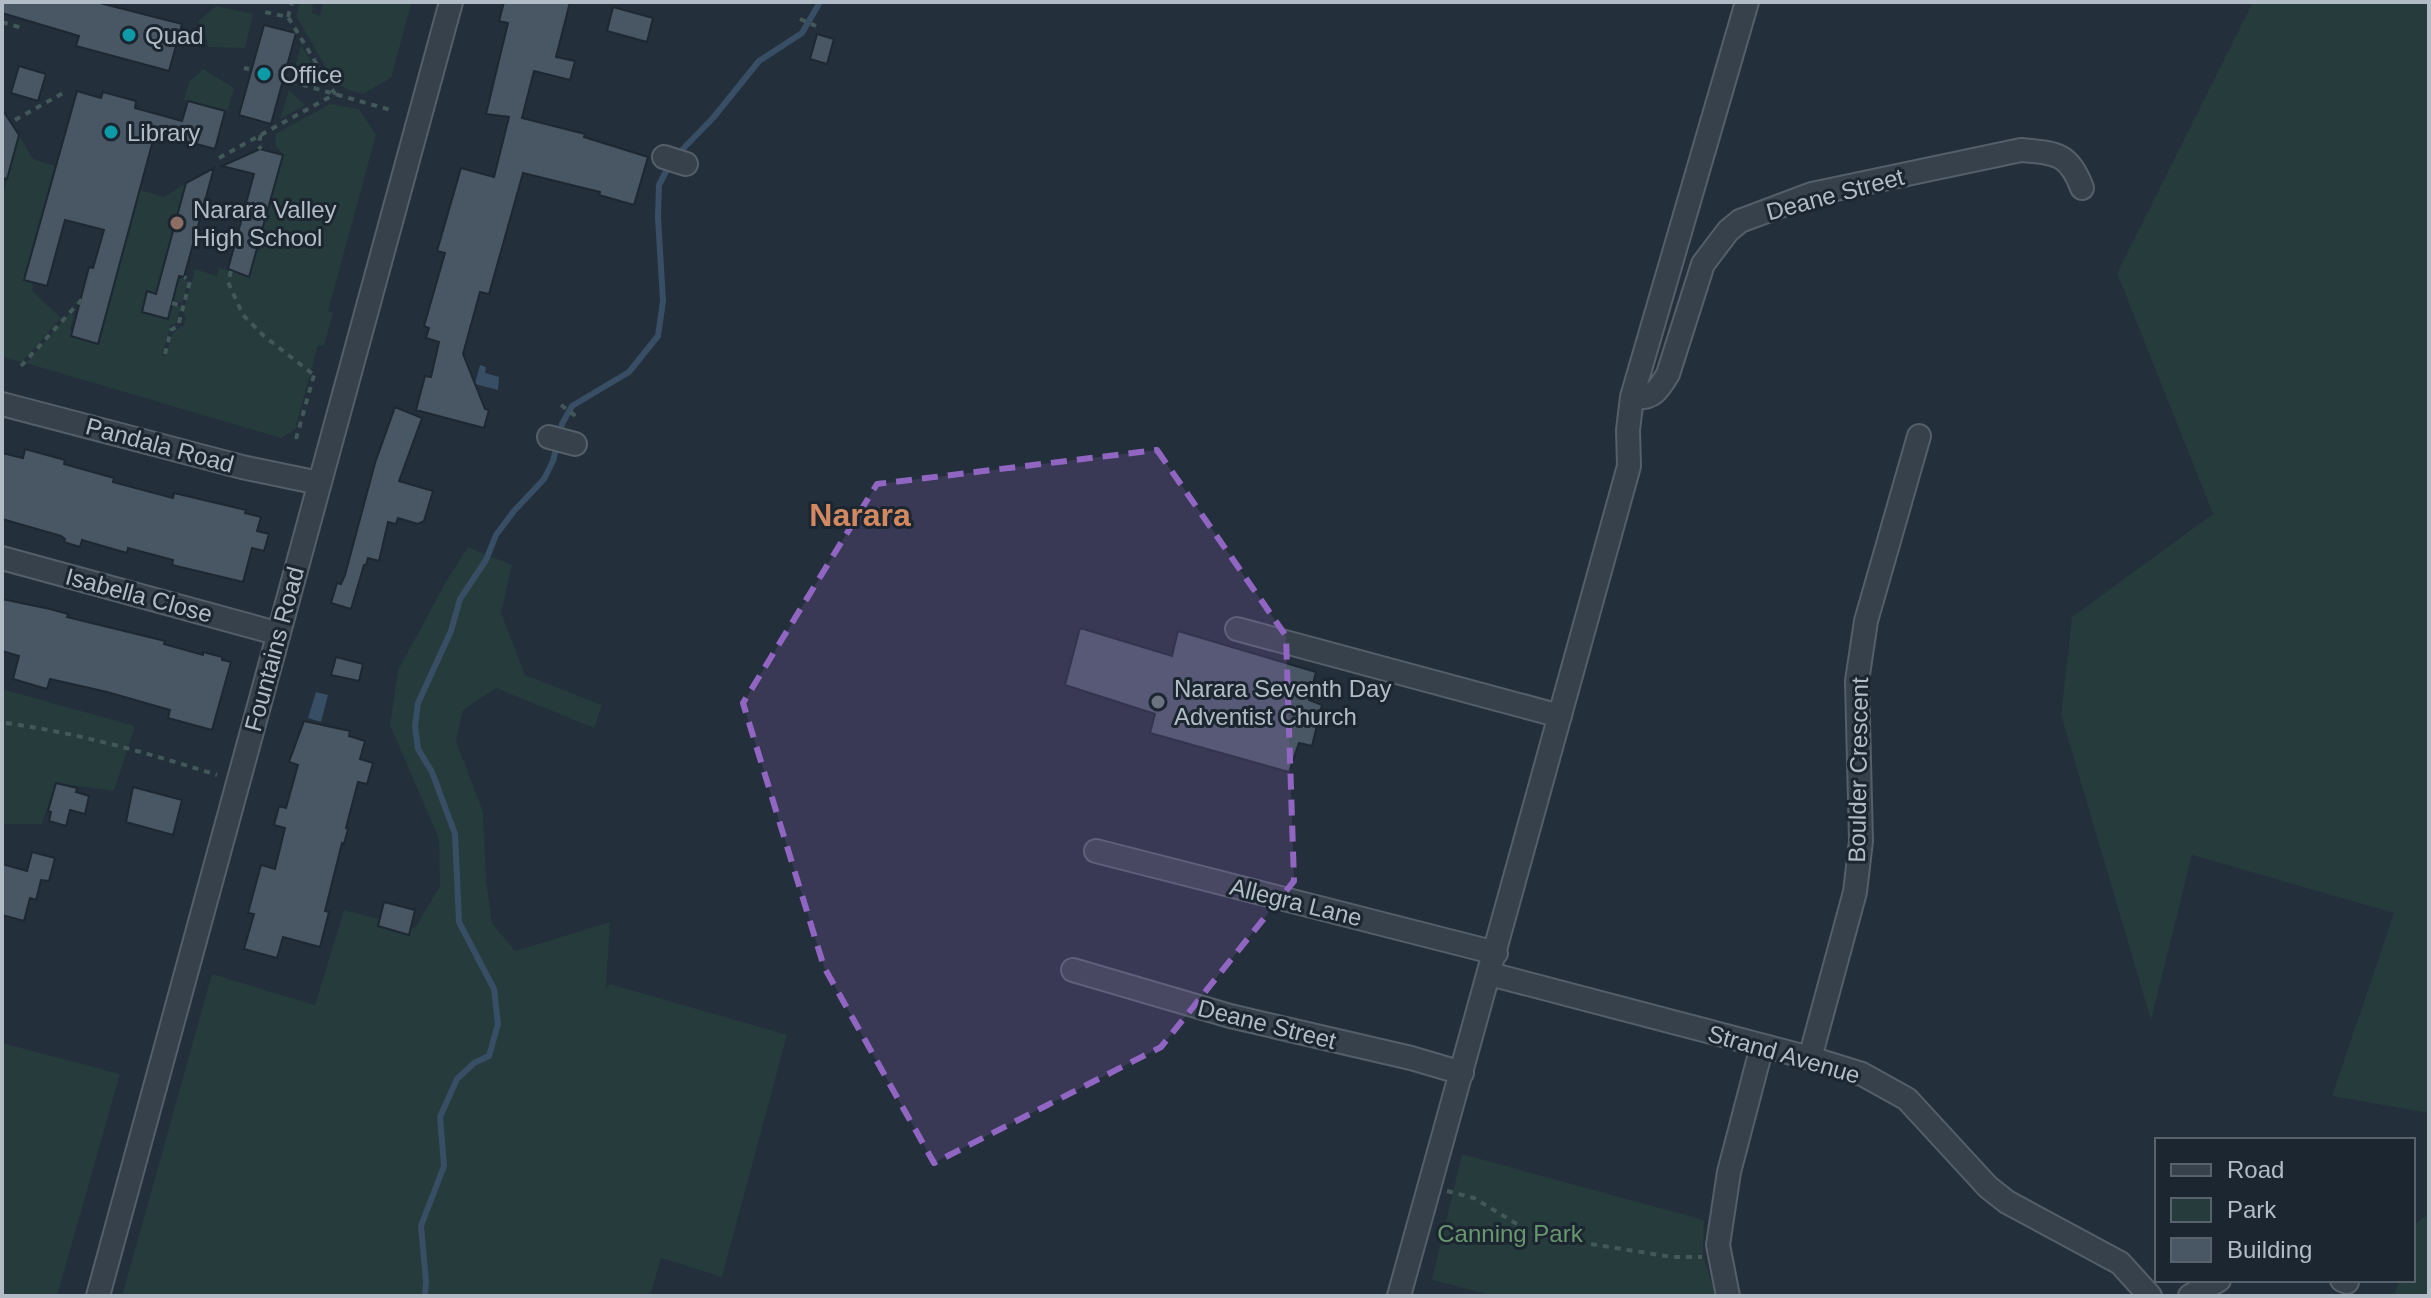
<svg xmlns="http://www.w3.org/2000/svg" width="2431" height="1298" font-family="Arial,sans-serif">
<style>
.green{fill:#253b3c}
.water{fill:#384e64}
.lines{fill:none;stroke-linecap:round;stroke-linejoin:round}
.stream{stroke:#384e64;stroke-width:6}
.building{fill:#495764;stroke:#1e2832;stroke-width:2}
.minor-casing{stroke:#555f69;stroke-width:26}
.path{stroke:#425859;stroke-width:4;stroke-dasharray:6 6;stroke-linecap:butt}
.minor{stroke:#36414b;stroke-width:22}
.marked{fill:#9166c2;fill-opacity:0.2;stroke:#9166c2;stroke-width:6;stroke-dasharray:16 10;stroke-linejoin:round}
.culture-dot{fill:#0f9aa8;stroke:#1c2630;stroke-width:3}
.education-dot{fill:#8d6e63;stroke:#1c2630;stroke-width:3}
.worship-dot{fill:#6b7280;stroke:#1c2630;stroke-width:3}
.labels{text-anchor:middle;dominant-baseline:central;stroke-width:6;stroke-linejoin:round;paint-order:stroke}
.poi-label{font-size:24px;fill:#b2bcc7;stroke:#1c2630;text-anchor:start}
.street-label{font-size:24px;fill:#b2bcc7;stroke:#1c2630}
.park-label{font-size:24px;fill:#69976f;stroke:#1c2630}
.district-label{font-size:32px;font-weight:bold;fill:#d28861;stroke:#1c2630}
</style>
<rect width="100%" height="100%" fill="#232f3b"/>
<path class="green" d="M300,2L313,4L312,13L320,16L323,2H409L411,5L391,78L363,94L348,90L333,80L296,16Z
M2253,2H2429V1113L2332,1096L2394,913L2192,855L2151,1020L2061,715L2072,617L2213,514L2117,273Z
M216,6L253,14L245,48L208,47L206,36L198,21Z
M301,45L315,69L293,74Z
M203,69L234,88L227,112L184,100L189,82Z
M289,90L305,105L280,119Z
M330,104L359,109L376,135L328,311L333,313L324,346L318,345L295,430L281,438L26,363L69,314L74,315L70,329L73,330L72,336L98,343L140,190L164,197L186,183L161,273L188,281L182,303L147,292L142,311L172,305L181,307L176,323L170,326L162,355L166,357L172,334L184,325L186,318L183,313L195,269L217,276L219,268L250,276L283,155L276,146L275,134Z
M19,135L33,159L55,166L24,280L33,283L32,291L61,318L22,362L2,357V198Z
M468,547L512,565L501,613L525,675L602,705L594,728L496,688L463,710L456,741L483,812L486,880L492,923L515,951L610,922L606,988L610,984L787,1035L722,1277L661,1258L650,1296H122L212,974L315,1005L344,910L415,928L440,886L439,839L390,725L398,670L447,580Z
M2,689L135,726L114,791L56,783L42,824H2Z
M2,1043L120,1074L57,1296H2Z
M1462,1154L1704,1220L1703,1256L1716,1296H1494L1432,1280Z
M2429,1214V1296H2394L2399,1280H2413V1231L2415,1224Z"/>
<path class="water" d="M480,365L486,367L485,373L499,377L498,390L475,384Z
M316,692L328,695L321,722L308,718Z"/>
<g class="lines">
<path class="stream" d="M677,155L713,118L759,61L802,33L820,2
M425,1296L426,1281L421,1226L444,1166L440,1117L457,1079L474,1063L489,1056L498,1024L494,989L459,922L455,834L432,772L418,749L415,726L418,703L451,631L460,599L486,560L496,535L514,511L544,479L553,461L562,424L572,406L629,372L658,336L663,301L658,217L659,185L670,164"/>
</g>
<path class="building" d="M2,2H96L182,24L169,71L76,46L79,36L2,13Z
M504,2H570L556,57L575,61L570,80L534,71L522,118L585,134L584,137L648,157L634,205L599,195L600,192L523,173L489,294L480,292L463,354L485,409L489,410L484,428L416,410L425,376L431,377L439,342L426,338L429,328L424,326L445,253L437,251L461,168L494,177L509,117L486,114L508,23L499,21Z
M613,7L653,18L647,42L607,31Z
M264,25L296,33L271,124L239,115Z
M817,34L834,39L827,64L810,59Z
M19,66L46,74L38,101L11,93Z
M77,91L101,98L103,92L136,101L135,108L182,121L188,101L225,111L215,149L155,133L98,344L71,336L89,267L93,268L104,230L65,220L47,286L24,280Z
M2,109L19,135L7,179L2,178Z
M260,149L283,155L249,277L228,269L254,174L222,166Z
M214,168L184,277L179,276L168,319L142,312L147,291L156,294L186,183Z
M395,407L422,418L399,481L433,491L424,521L418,524L398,518L396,524L388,522L379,561L368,558L366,565H364L351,609L331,603L337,583L341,584L345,575L375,463Z
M25,449L65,460L64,464L114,478L113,482L173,498L174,493L246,510L245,513L261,517L257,531L269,534L264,551L252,548L243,582L172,565L173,560L128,548L127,553L82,540L80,547L64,542L65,539L61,536L2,519V453L23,458Z
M2,599L50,609L68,614L67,617L165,641L164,644L203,655V652L222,657V660L231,662L212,730L168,718L170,710L107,692L50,679L47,689L13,679L19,656L2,651Z
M1080,628L1172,656L1178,631L1316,672L1309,700L1322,705L1312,746L1299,743L1289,772L1150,733L1155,714L1065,685Z
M336,657L363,664L359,681L331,675Z
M304,721L350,731L349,736L365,741L360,759L373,763L367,784L358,782L346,828L348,829L344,844L342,843L325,911L329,912L320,947L283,937L277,958L244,949L254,914L248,913L261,865L275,869L285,828L274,825L279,806L286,808L298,765L289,762Z
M56,783L77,788L76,792L89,796L85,814L70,810L66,826L49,821L51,812L48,811Z
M133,787L182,800L173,835L126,822Z
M32,852L55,858L49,881L41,880L36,900L30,898L24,921L2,915V864L27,871Z
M384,902L415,910L409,935L378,926Z"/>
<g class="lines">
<g class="minor-casing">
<path id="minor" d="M664,157L686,164
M1632,397C1652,400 1658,391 1668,374L1703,264L1728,231L1740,221L1812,194L2021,150C2056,153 2069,153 2082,188
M2,404L242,467L319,483
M549,437L575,444
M2,558L276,633
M1237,629L1560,716
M1096,851L1496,953
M1073,970L1230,1016L1411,1058L1462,1073
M1490,974L1810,1058L1862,1074L1907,1099L1988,1187L2007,1202L2120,1263L2150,1296
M1810,1058L1855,892L1861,841L1857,681L1866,621L1919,436
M2342,1280L2347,1282
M98,1296C216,865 331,433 451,2
M1399,1296L1629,466L1628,430L1632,397L1747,2
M1728,1296L1718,1245L1729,1172L1762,1046
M2190,1296L2219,1280"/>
</g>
<path class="path" d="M288,17L292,2
M800,19L816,26
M2,22L22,28
M244,68L249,69
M279,78L394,111
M15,120L63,93
M261,135L258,145L261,149
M219,158L335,94L288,17L260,11
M231,271L228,282L243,315L264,336L314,375
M172,303L183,306
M165,354L171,330L178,326L190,281L184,277
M21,366L85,296
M561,405L577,417
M296,439L314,375H319
M6,723C78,733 148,753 217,775
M1447,1191L1474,1198L1535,1235L1672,1257H1702"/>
<use href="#minor" class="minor"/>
</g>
<path class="marked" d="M1157,450L1286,636L1294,881L1161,1047L934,1163L824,967L743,703L877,484Z"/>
<g class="culture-dot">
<circle cx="129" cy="35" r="8"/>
<circle cx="264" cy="74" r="8"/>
<circle cx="111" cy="132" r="8"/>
</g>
<circle class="education-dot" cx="177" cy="223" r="8"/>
<circle class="worship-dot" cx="1158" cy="702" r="8"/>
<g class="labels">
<g class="poi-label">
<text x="145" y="35">Quad</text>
<text x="280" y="74">Office</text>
<text x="127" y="132">Library</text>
<text x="193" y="209">Narara Valley<tspan x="193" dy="28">High School</tspan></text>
<text x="1174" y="688">Narara Seventh Day<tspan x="1174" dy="28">Adventist Church</tspan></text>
</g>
<g class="street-label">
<text transform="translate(1835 194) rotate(-15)">Deane Street</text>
<text transform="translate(160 445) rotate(15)">Pandala Road</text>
<text transform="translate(139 595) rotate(15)">Isabella Close</text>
<text transform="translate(274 649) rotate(-75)">Fountains Road</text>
<text transform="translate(1858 770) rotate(-89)">Boulder Crescent</text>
<text transform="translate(1296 902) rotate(14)">Allegra Lane</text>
<text transform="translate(1267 1024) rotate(14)">Deane Street</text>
<text transform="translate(1784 1054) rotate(16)">Strand Avenue</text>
</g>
<g class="park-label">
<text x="1510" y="1233">Canning Park</text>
</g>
<g class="district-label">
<text x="860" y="515">Narara</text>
</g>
</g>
<rect width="2431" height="1298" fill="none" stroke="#b2bcc7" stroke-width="8"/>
<rect x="2155" y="1138" width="260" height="144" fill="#1c2630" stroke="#58626c" stroke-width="2"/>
<rect x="2171" y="1164" width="40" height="12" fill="#36414b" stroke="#58626c" stroke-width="2"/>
<text x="2227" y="1178" font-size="24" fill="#b2bcc7">Road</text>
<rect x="2171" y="1198" width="40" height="24" fill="#253b3c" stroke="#58626c" stroke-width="2"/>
<text x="2227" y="1218" font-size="24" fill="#b2bcc7">Park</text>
<rect x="2171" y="1238" width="40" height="24" fill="#495764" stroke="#58626c" stroke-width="2"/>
<text x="2227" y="1258" font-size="24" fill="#b2bcc7">Building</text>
</svg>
